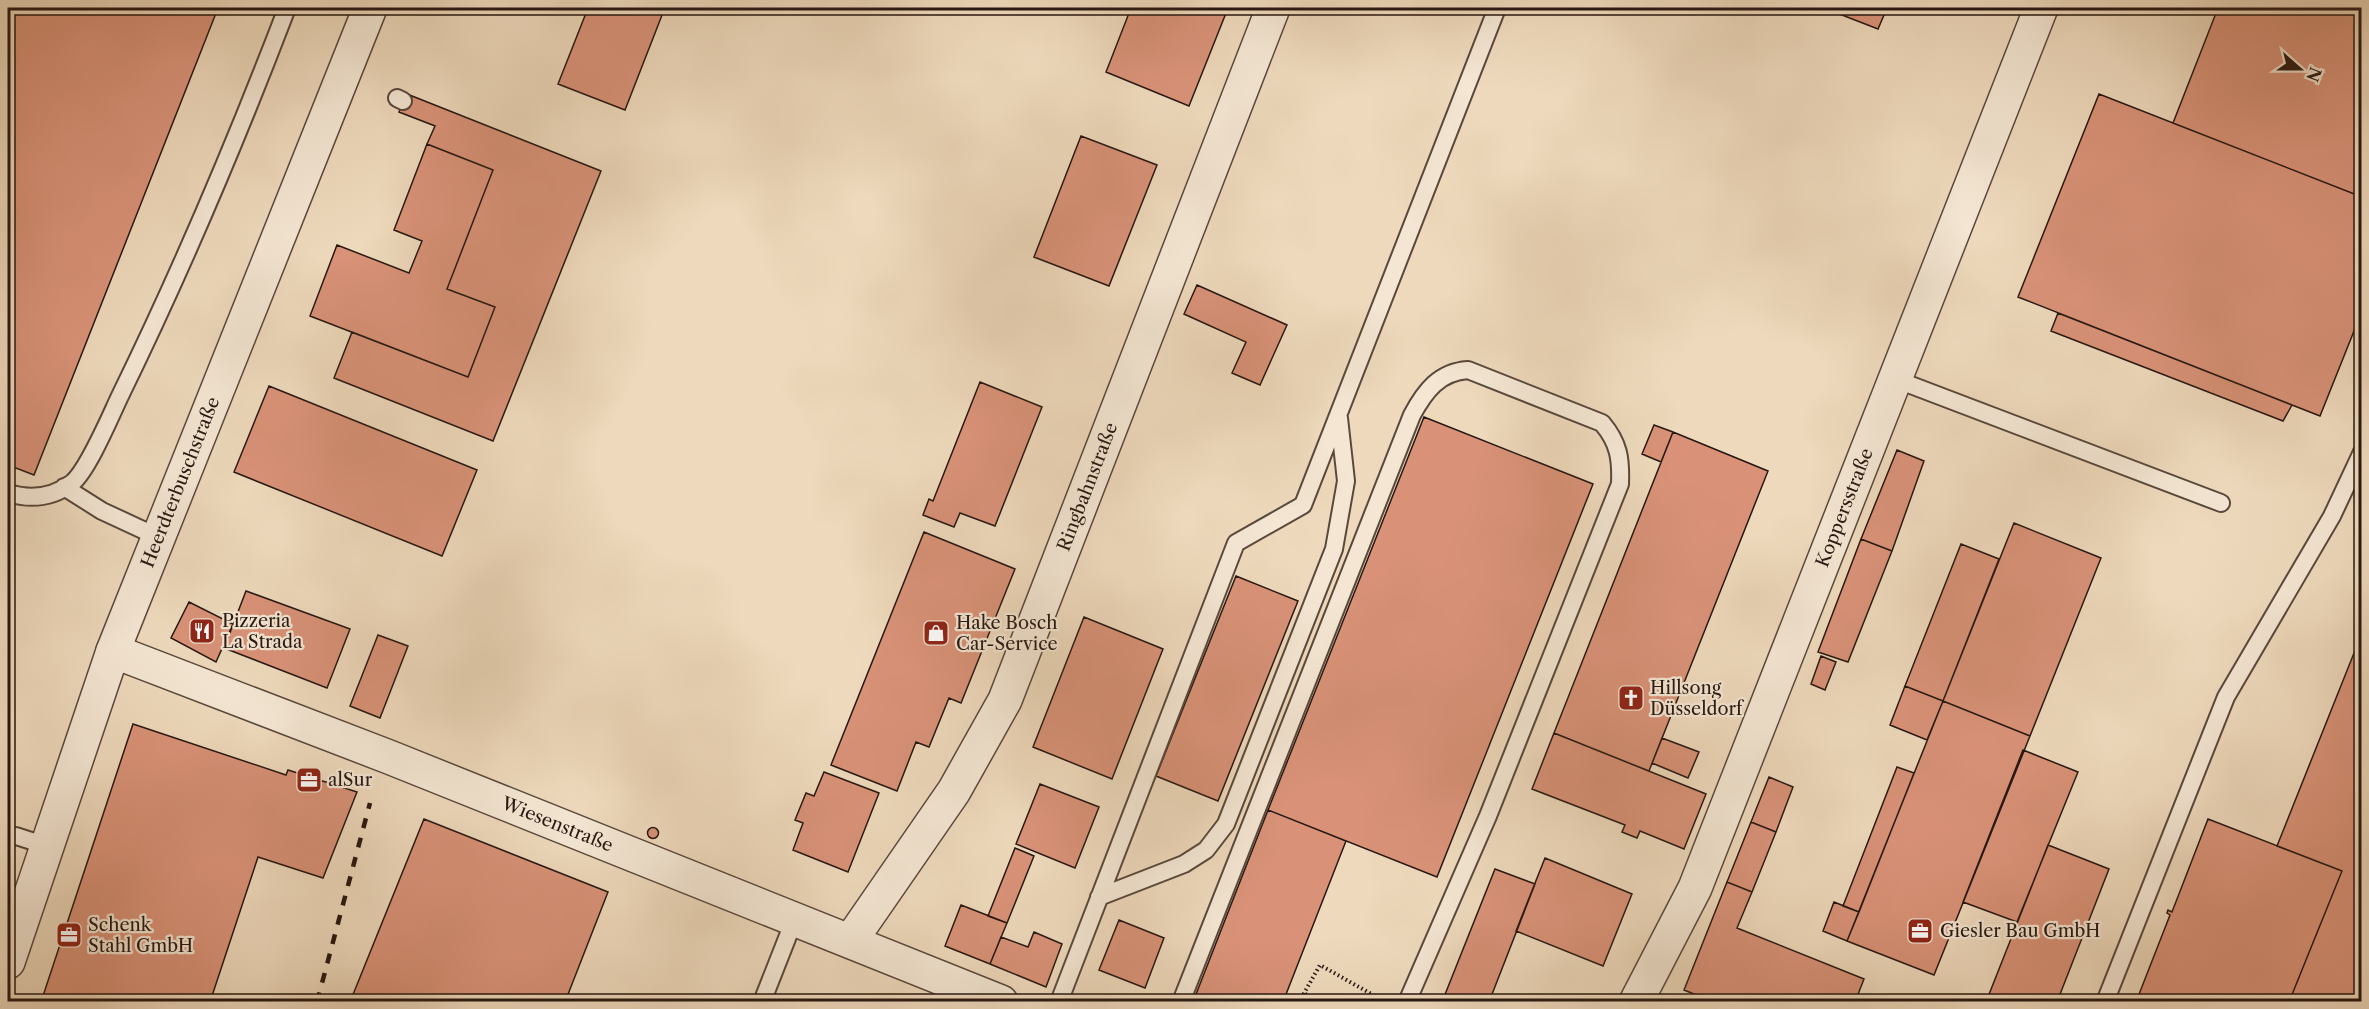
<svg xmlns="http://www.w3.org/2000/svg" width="2369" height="1009" font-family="'Libre Caslon Text',serif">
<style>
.building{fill:#d99278;stroke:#271711;stroke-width:1.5}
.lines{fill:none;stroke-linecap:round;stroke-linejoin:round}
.service-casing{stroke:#59483c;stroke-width:20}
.minor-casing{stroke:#59483c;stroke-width:36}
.path{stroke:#271711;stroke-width:4;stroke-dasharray:1.5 3;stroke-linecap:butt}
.service{stroke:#f4e6d3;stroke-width:16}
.minor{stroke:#f4e6d3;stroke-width:33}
.rail{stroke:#271711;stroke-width:4.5;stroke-dasharray:10 10;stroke-linecap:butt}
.labels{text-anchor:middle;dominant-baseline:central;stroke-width:4.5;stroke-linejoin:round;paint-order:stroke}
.street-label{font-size:18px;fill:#271711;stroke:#f4e6d3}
.poi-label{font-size:18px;fill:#271711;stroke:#f4e6d3;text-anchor:start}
</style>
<rect width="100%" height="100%" fill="#eed9bc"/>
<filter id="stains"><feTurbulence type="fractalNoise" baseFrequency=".00333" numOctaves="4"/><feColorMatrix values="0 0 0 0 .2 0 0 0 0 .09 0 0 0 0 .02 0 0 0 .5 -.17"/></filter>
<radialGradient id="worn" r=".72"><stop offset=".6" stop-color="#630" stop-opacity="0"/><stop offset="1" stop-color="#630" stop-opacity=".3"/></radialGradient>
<path class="building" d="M8,8H218L34,475L8,465Z
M446,8H463L461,13Z
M588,8H656L664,10L625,110L558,84Z
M1131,8H1228L1189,106L1106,72Z
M1824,8H1887L1878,29Z
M2218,8H2362V197L2173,123Z
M407,94L601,171L493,441L334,378L352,332L468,377L495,307L447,289L493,170L427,144L435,126L399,112Z
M2099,94L2362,197V311L2320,416L2018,297Z
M1081,136L1157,165L1109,286L1034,257Z
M427,144L493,170L447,289L495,307L468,377L310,316L337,245L409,273L422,241L394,230Z
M1197,285L1287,325L1260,385L1232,373L1246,342L1184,314Z
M2058,313L2292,405L2283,421L2051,331Z
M980,382L1042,407L995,526L960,513L954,527L923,515L929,499L933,501Z
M269,386L477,470L442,556L234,472Z
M1424,417L1593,484L1437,877L1268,810Z
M1654,425L1673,432L1661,462L1642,454Z
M1673,432L1768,471L1649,771L1554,733Z
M1897,450L1924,461L1892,551L1861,539Z
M2014,523L2101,558L2030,736L1943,701Z
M924,532L1015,569L961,703L949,698L929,747L916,742L897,791L831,765Z
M1861,539L1892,551L1848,662L1818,652Z
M1961,544L1999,559L1943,701L1905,686Z
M1236,576L1298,601L1218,801L1156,776Z
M246,591L350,629L327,688L224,648Z
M189,602L233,624L216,662L171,638Z
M1084,617L1163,649L1112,779L1033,747Z
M2362,633V1002H2289L2342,871L2277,846Z
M378,635L408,646L380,718L350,706Z
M1821,656L1836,662L1825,690L1811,684Z
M1905,686L1943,701L1927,740L1890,725Z
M1943,701L2030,736L1934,975L1847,941Z
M133,724L286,775L288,770L357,792L323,878L258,857L210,1002H41Z
M1554,733L1706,794L1684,849L1640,831L1637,838L1622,832L1625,825L1532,789Z
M1662,738L1699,752L1688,778L1652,763Z
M2023,750L2078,772L2017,922L1963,902Z
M1897,767L1914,773L1859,912L1843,906Z
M824,772L879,793L848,872L793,850L803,823L795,820L806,793L814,796Z
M1769,777L1793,787L1776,832L1751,822Z
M1040,784L1099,807L1075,868L1016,844Z
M1268,810L1346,841L1283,1002H1193Z
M424,819L608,892L565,1002H350Z
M2208,819L2342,871L2289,1002H2136L2170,915L2167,913L2168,910L2172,912Z
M1751,822L1776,832L1752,892L1727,882Z
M647.5 833a5.5 5.5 0 1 1 11 0a5.5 5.5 0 1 1-11 0Z
M2048,845L2109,869L2057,1002H1986Z
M1015,848L1034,856L1007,923L988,916Z
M1545,858L1632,894L1603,966L1516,931Z
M1495,869L1535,884L1489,1002H1442Z
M1727,882L1752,892L1737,928L1864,979L1855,1002H1714L1684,990Z
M1834,902L1859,912L1847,941L1823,931Z
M961,905L1007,923L990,964L945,946Z
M1119,920L1164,938L1145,988L1099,970Z
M1034,932L1062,944L1046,987L990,964L1001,937L1028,947Z"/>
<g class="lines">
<g class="service-casing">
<path id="service" d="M397,98L403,101
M1895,379L2221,503
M64,487L102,511L158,537
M8,493C31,500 52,498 72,483C88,470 110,417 120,396C182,269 237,139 287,8
M16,836L47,846
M1099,897L1184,864L1206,850L1226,824L1334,549L1346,481L1339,418
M762,1002L795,918
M1059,1002L1236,543L1303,505L1497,8
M1181,1002L1412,415C1425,391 1439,372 1468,370L1602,423C1619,443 1621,459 1620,484L1488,816L1407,1002
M2105,1002L2226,697L2332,516L2362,452"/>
</g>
<g class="minor-casing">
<g id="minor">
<path id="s1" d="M113,651L389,757L1001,1002"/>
<path id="s2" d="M851,940L954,791L1005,700L1273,8"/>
<path id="s3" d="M8,962L113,651L370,8"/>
<path id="s4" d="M1636,1002L1695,888L2041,8"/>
</g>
</g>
<path class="path" d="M1305,993L1309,1002
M1299,1002L1320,965L1382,1000"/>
<use href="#service" class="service"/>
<use href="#minor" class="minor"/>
<path class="rail" d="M317,1002L370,803"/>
</g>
<defs>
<g id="restaurant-square" transform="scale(1.35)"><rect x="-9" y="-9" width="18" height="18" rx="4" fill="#8f2418" stroke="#f4e6d3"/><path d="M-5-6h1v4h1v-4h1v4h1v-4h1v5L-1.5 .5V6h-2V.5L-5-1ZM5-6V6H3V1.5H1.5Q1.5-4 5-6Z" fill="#fff"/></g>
<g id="shop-square" transform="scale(1.35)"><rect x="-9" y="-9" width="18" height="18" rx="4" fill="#8f2418" stroke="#f4e6d3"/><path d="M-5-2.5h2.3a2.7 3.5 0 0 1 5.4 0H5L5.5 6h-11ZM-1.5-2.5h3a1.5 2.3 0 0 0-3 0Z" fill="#fff"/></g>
<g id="church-square" transform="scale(1.35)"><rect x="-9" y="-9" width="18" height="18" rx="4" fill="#8f2418" stroke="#f4e6d3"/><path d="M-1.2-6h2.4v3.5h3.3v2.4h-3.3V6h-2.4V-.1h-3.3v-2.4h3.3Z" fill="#fff"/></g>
<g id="office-square" transform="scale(1.35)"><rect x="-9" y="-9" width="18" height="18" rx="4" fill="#8f2418" stroke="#f4e6d3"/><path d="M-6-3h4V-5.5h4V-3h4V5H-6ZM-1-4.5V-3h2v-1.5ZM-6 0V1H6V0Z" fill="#fff"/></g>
</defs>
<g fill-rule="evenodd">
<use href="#restaurant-square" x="202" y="631"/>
<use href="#shop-square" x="936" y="633"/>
<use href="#church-square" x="1631" y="698"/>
<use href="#office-square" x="309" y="780"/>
<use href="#office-square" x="1920" y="931"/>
<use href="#office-square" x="69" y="935"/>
</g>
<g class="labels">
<g class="street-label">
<text stroke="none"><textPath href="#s3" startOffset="510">Heerdterbuschstraße</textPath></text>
<text stroke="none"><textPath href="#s2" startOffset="514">Ringbahnstraße</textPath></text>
<text stroke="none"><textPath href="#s4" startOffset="537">Koppersstraße</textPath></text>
<text stroke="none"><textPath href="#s1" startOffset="477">Wiesenstraße</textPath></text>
</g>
<g class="poi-label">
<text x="222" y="621">Pizzeria<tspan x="222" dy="21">La Strada</tspan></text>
<text x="956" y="623">Hake Bosch<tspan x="956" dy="21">Car-Service</tspan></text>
<text x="1650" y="688">Hillsong<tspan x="1650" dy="21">Düsseldorf</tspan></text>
<text x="328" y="780">alSur</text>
<text x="88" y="925">Schenk<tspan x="88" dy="21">Stahl GmbH</tspan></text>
<text x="1940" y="931">Giesler Bau GmbH</text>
</g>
</g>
<rect width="2369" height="1009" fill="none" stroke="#eed9bc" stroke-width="30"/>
<rect x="9" y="9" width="2351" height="991" fill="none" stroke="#271711" stroke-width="3"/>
<rect x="15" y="15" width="2339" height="979" fill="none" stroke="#271711" stroke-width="1.5"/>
<g transform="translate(2300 69) rotate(111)" stroke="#f4e6d3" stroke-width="4.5" paint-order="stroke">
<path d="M0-4.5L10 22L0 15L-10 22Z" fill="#271711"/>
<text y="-9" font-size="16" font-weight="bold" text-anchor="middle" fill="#271711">N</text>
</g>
<rect width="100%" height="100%" filter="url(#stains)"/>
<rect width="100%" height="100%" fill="url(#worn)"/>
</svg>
